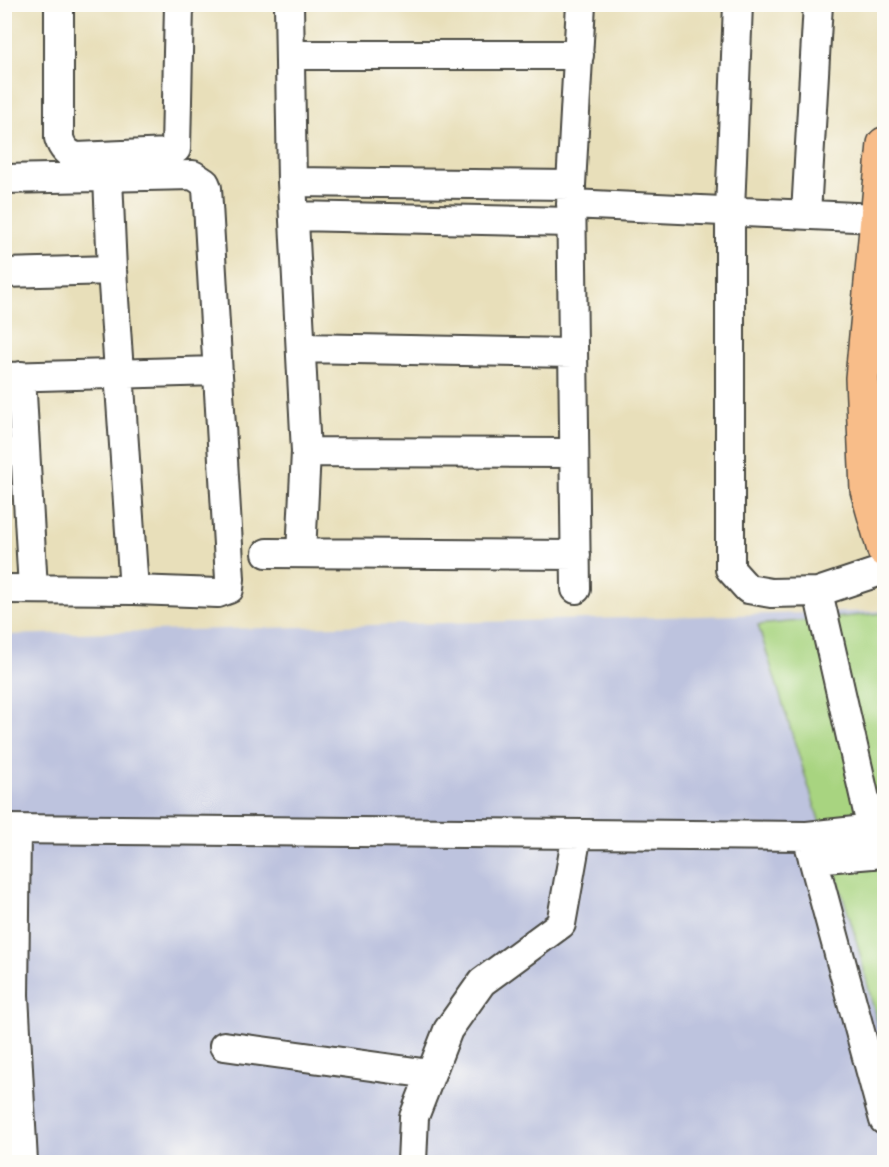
<svg xmlns="http://www.w3.org/2000/svg" width="889" height="1167" font-family="Sriracha,sans-serif">
<style>
.industrial{fill:#bdc3de}
.green{fill:#a8d480;stroke:#6a8056;stroke-width:1.5}
.lines{fill:none;stroke-linecap:round;stroke-linejoin:round}
.minor-casing{stroke:#474640;stroke-width:32}
.highway-casing{stroke:#474640;stroke-width:36}
.minor{stroke:#fff;stroke-width:28}
.highway{stroke:#f8bd89;stroke-width:33}
</style>
<rect width="100%" height="100%" fill="#fdfcf7"/>
<filter id="ink" filterUnits="userSpaceOnUse"><feTurbulence type="fractalNoise" baseFrequency=".0167" numOctaves="2"/><feDisplacementMap in="SourceGraphic" scale="12" xChannelSelector="R" yChannelSelector="G"/><feConvolveMatrix kernelMatrix="1 2 1 2 8 2 1 2 1" color-interpolation-filters="sRGB"/></filter>
<filter id="wash" filterUnits="userSpaceOnUse"><feTurbulence type="fractalNoise" baseFrequency=".008" numOctaves="4" result="noise"/><feDisplacementMap in="SourceGraphic" scale="24" xChannelSelector="R" yChannelSelector="G"/><feGaussianBlur stdDeviation="1.35" result="paint"/><feColorMatrix in="noise" values="0 0 0 0 0 0 0 0 0 0 0 0 0 0 0 0 0 1.4 0 .05"/><feComposite in="paint" operator="in"/></filter>
<g filter="url(#wash)">
<rect width="100%" height="100%" fill="#e8dfba"/>
<path class="industrial" d="M884,611V1162H5L4,635Z"/>
<path class="green" d="M884,613V1049L855,935L758,625Z"/>
</g>
<g filter="url(#ink)">
<g class="lines">
<g class="minor-casing">
<path id="minor" d="M59,4V138C62,148 67,154 77,157L169,153L176,149L179,4
M289,4L292,182L306,452L301,553
M738,4L730,211V569L748,589L771,593L818,592L884,570
M290,55H579
M108,178L112,270L134,590
M4,179L193,175L205,183L207,188L230,579L229,589L218,593L134,590L4,589
M292,182L571,185
M571,204L877,218
M806,214L818,4
M294,216L571,222
M4,273L112,270
M301,348L573,353
M21,376L33,589
M4,377L217,371
M306,452L574,453
M267,553L576,555
M576,589L571,185L581,4
M818,592L872,830
M4,829L807,836L884,828
M16,830L14,995L23,1162
M807,836L884,1120
M813,859L884,853
M224,1046L430,1074
M412,1162L414,1117L448,1030L482,982L561,924L577,834"/>
</g>
<g class="highway-casing">
<path id="highway" d="M884,144L862,378L867,490L884,550"/>
</g>
<use href="#minor" class="minor"/>
<use href="#highway" class="highway"/>
</g>
</g>
<rect width="889" height="1167" fill="none" stroke="#fdfcf7" stroke-width="24"/>
</svg>
